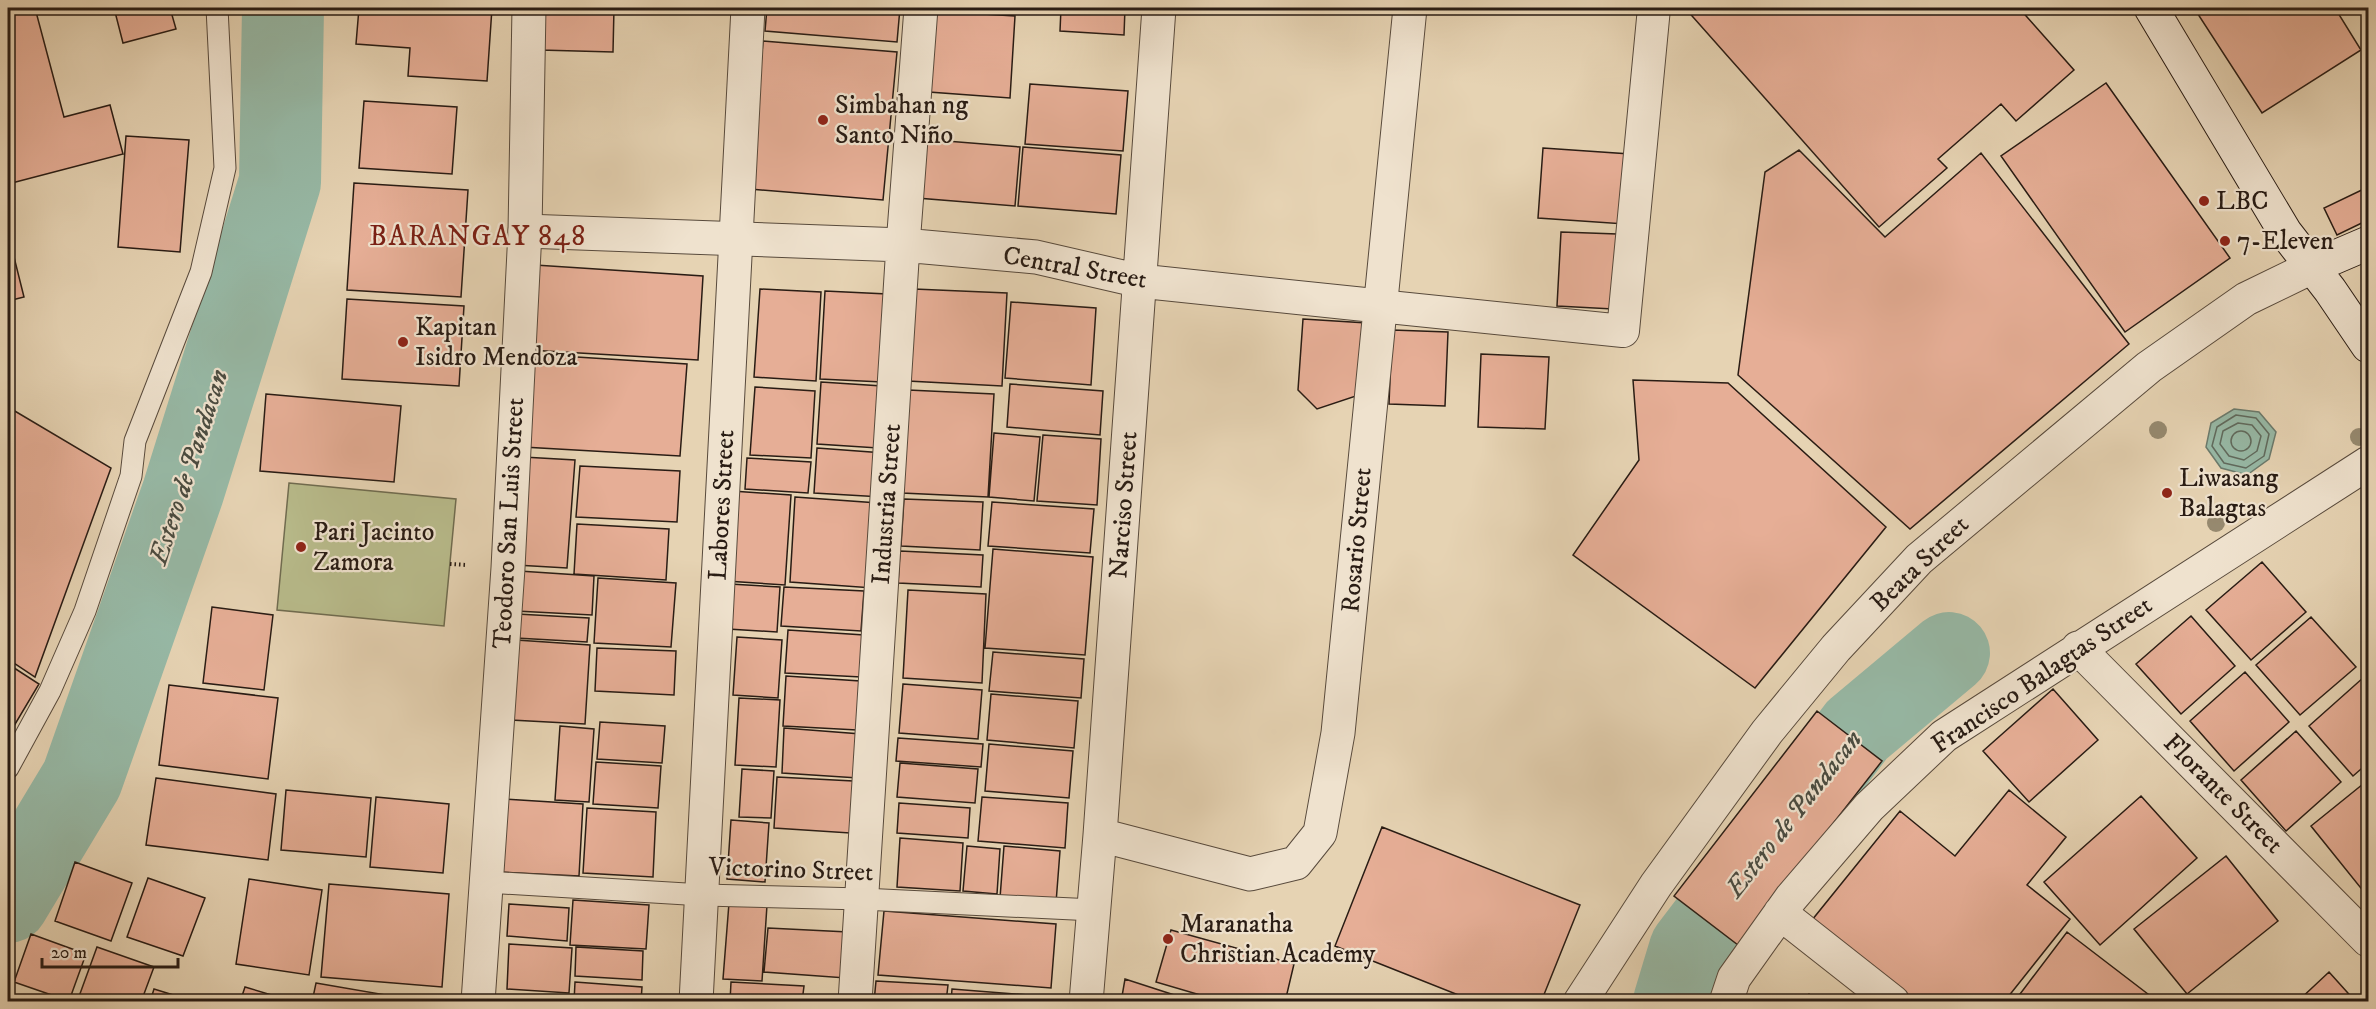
<svg xmlns="http://www.w3.org/2000/svg" width="2376" height="1009" font-family="'IM FELL DW Pica',serif">
<style>
.green{fill:#b8bb8b;stroke:#706c50;stroke-width:1.5}
.water{fill:#97b9a6;stroke:#6b7a6c;stroke-width:1.5}
.lines{fill:none;stroke-linecap:round;stroke-linejoin:round}
.shore{stroke:#606a5d;stroke-width:1.5}
.river{stroke:#97b9a6;stroke-width:82}
.building{fill:#e6ae96;stroke:#291c14;stroke-width:1.5}
.service-casing{stroke:#584a3c;stroke-width:23}
.pedestrian-casing{stroke:#584a3c;stroke-width:34}
.minor-casing{stroke:#584a3c;stroke-width:35}
.tertiary-casing{stroke:#584a3c;stroke-width:35}
.secondary-casing{stroke:#291c14;stroke-width:35}
.path{stroke:#291c14;stroke-width:4;stroke-dasharray:1.5 3;stroke-linecap:butt}
.service{stroke:#efe2ce;stroke-width:21}
.pedestrian{stroke:#efe2ce;stroke-width:32}
.minor{stroke:#efe2ce;stroke-width:33}
.tertiary{stroke:#efe2ce;stroke-width:33}
.secondary{stroke:#efe2ce;stroke-width:33}
.tree{fill:#96896f}
.poi-dot{fill:#8f2418;stroke:#efe2ce;stroke-width:2}
.labels{text-anchor:middle;dominant-baseline:central;stroke-width:4.5;stroke-linejoin:round;paint-order:stroke}
.poi-label{font-size:26px;fill:#291c14;stroke:#efe2ce;text-anchor:start}
.street-label{font-size:26px;fill:#291c14;stroke:#efe2ce}
.water-label{font-size:27px;font-style:italic;fill:#4a4b40;stroke:#efe2ce}
.quarter-label{font-size:28px;letter-spacing:1.5px;fill:#7a1f14;stroke:#efe2ce}
</style>
<rect width="100%" height="100%" fill="#e6d3b3"/>
<filter id="stains"><feTurbulence type="fractalNoise" baseFrequency=".00333" numOctaves="4"/><feColorMatrix values="0 0 0 0 .2 0 0 0 0 .09 0 0 0 0 .02 0 0 0 .5 -.17"/></filter>
<radialGradient id="worn" r=".72"><stop offset=".6" stop-color="#630" stop-opacity="0"/><stop offset="1" stop-color="#630" stop-opacity=".3"/></radialGradient>
<path class="green" d="M289,483L456,499L444,626L277,610Z"/>
<path class="water" d="M2234,409L2259,412L2276,432L2269,459L2247,475L2221,468L2206,447L2211,423Z"/>
<g class="lines">
<path class="shore" d="M2236,415L2256,418L2269,434L2264,456L2246,468L2224,463L2212,446L2217,427Z
M2238,423L2252,425L2261,436L2257,451L2244,460L2229,456L2220,444L2223,431Z
M2231 441a10 10 0 1 1 20 0a10 10 0 1 1-20 0Z"/>
<path class="river" d="M8,902L82,779L183,492L280,182L283,8
M1674,1002L1690,949L1857,730L1949,653"/>
</g>
<path class="building" d="M8,8H35L64,117L110,105L123,154L8,184Z
M114,8H170L176,29L123,43Z
M359,8H492L487,81L408,76L410,48L356,44Z
M541,8H614L613,52L540,50Z
M767,8H900L897,42L765,31Z
M1061,8H1125L1124,35L1060,31Z
M1685,8H2019L2074,70L2016,121L2001,104L1938,159L1947,168L1879,227Z
M2194,8H2335L2361,50L2262,113Z
M935,11L1015,16L1010,98L929,92Z
M763,41L897,52L883,200L750,189Z
M2106,83L2230,258L2125,332L2001,156Z
M1030,84L1128,91L1123,151L1025,144Z
M364,101L457,107L452,174L359,168Z
M126,136L189,140L180,252L118,247Z
M921,139L1020,147L1015,206L917,198Z
M1023,147L1121,155L1116,214L1018,206Z
M1543,148L1630,154L1625,224L1538,218Z
M1799,150L1885,237L1981,153L2129,344L1910,529L1738,375L1765,172Z
M354,183L468,190L461,297L347,290Z
M2368,187V220L2337,235L2324,208Z
M1561,232L1617,234L1613,309L1557,306Z
M8,233L24,297L8,301Z
M535,265L703,276L698,360L529,350Z
M760,289L821,292L816,381L754,377Z
M914,289L1007,293L1002,386L908,381Z
M825,291L887,294L882,382L820,379Z
M347,299L464,306L459,386L342,379Z
M1011,302L1096,308L1091,385L1005,378Z
M1303,319L1367,323L1362,394L1317,409L1298,390Z
M1392,330L1448,332L1445,406L1389,404Z
M529,354L687,364L680,456L523,447Z
M1481,354L1549,357L1545,429L1478,427Z
M1633,380L1728,383L1886,527L1755,688L1573,555L1639,460Z
M821,382L882,386L878,448L817,444Z
M1010,384L1103,391L1100,435L1007,427Z
M755,387L815,391L811,458L750,455Z
M908,390L994,394L988,497L902,493Z
M266,394L401,406L394,482L260,471Z
M8,407L111,468L35,677L8,659Z
M994,433L1040,437L1034,501L989,497Z
M1043,435L1101,439L1097,505L1037,501Z
M817,448L884,453L882,497L814,493Z
M523,457L575,460L567,568L516,565Z
M747,458L811,462L808,493L745,489Z
M580,466L680,471L677,522L576,517Z
M732,491L791,495L785,585L726,581Z
M795,497L878,503L873,588L790,582Z
M904,499L983,502L980,550L901,546Z
M992,502L1094,509L1090,553L988,546Z
M577,524L669,529L666,580L574,574Z
M993,549L1093,557L1085,655L985,648Z
M900,551L983,555L981,587L898,583Z
M2262,562L2306,612L2251,660L2206,610Z
M519,571L594,576L592,615L516,611Z
M598,578L676,583L671,647L594,643Z
M730,584L780,587L777,632L728,629Z
M784,587L864,591L861,631L781,626Z
M908,590L986,594L982,683L903,678Z
M212,607L273,615L264,690L203,683Z
M517,614L589,618L587,642L516,638Z
M2191,616L2235,666L2181,714L2136,664Z
M2311,617L2356,667L2300,715L2256,665Z
M788,630L864,635L861,677L785,673Z
M737,637L782,640L778,698L733,695Z
M516,640L590,645L585,724L511,720Z
M597,648L676,651L674,695L595,691Z
M993,652L1084,659L1081,698L989,691Z
M8,664L39,684L8,736Z
M2245,672L2289,722L2234,771L2190,721Z
M786,676L860,681L857,730L783,726Z
M2364,677L2368,682V763L2353,776L2309,726Z
M903,684L982,690L978,739L899,733Z
M169,685L278,698L268,779L159,765Z
M2053,689L2098,740L2029,802L1983,751Z
M991,694L1078,701L1074,748L987,740Z
M739,698L780,700L776,767L735,765Z
M1817,711L1882,761L1738,945L1674,896Z
M600,722L665,726L662,763L597,759Z
M560,726L594,729L589,802L555,800Z
M784,728L861,734L858,778L782,773Z
M2296,731L2341,782L2286,831L2241,780Z
M898,738L983,744L981,767L896,761Z
M989,744L1073,751L1069,798L985,791Z
M596,762L661,766L658,808L593,804Z
M900,763L978,769L975,803L897,797Z
M742,769L774,771L771,818L739,817Z
M777,777L853,781L850,833L774,828Z
M156,778L276,794L268,860L146,845Z
M2368,780V888L2364,892L2311,826Z
M286,790L371,798L366,857L281,850Z
M2009,790L2066,837L2027,885L2070,919L2004,1002H1903L1808,925L1900,811L1955,856Z
M2141,796L2197,858L2100,945L2044,882Z
M376,797L449,804L443,873L370,867Z
M982,797L1068,803L1065,848L978,841Z
M505,799L583,804L579,876L500,872Z
M899,803L970,808L968,838L897,833Z
M587,808L656,812L653,877L583,873Z
M731,820L769,823L765,882L727,879Z
M1382,827L1580,905L1541,1002H1476L1335,946Z
M900,838L963,843L960,891L897,887Z
M967,846L1000,849L997,894L963,891Z
M1004,846L1060,851L1056,903L1000,898Z
M2226,856L2278,921L2187,994L2134,929Z
M75,862L132,883L111,941L55,921Z
M148,878L205,898L183,956L127,937Z
M249,879L322,890L309,975L236,964Z
M329,884L449,894L442,987L321,977Z
M573,900L649,905L646,949L570,945Z
M729,903L767,905L762,981L723,979Z
M509,904L569,908L567,941L507,936Z
M884,911L1056,924L1051,988L878,975Z
M768,928L848,932L846,978L764,972Z
M1171,930L1294,964L1285,1002H1224L1156,982Z
M2067,932L2157,1001L2014,1002Z
M31,934L86,954L69,1001L14,982Z
M509,944L572,948L569,993L507,989Z
M97,947L154,967L141,1002H77Z
M576,947L643,951L642,980L575,976Z
M2329,972L2356,1002H2297Z
M1125,979L1196,1002H1121Z
M876,981L948,985L946,1002H874Z
M575,982L642,987L641,1002H574Z
M731,982L804,986L802,1002H730Z
M316,983L386,995L385,1002H312Z
M245,987L295,1002H240Z
M154,989L196,1002H150Z
M952,989L1041,996V1002H951Z
M1809,994L1819,1002H1803Z"/>
<g class="lines">
<g class="service-casing">
<path id="service" d="M8,768L50,691L85,611L131,476L135,441L201,272L225,168L217,8
M486,882L703,895L862,899L1094,910"/>
</g>
<g class="pedestrian-casing">
<path id="pedestrian" d="M1379,306L1623,331L1654,8"/>
</g>
<g class="minor-casing">
<path id="minor" d="M525,231L903,245L1036,257L1140,281L1379,306
M2078,648L2368,940
M1100,835L1250,874L1296,863L1320,833L1338,733L1410,8
M1780,913L1893,1002
M855,1002L903,245L921,8
M1086,1002L1100,835L1159,8
M1726,1002L1734,978L1791,898L1869,807L1944,736L2368,463"/>
</g>
<g class="tertiary-casing">
<path id="tertiary" d="M478,1002L508,568L525,231L529,8
M696,1002L748,8
M1580,1002L1656,885L1767,732L1836,648L1919,559L2149,367L2246,299L2312,267"/>
</g>
<g class="secondary-casing">
<path id="secondary" d="M2151,8L2285,232L2330,290L2368,346
M2312,267L2368,243"/>
</g>
<path class="path" d="M450,564L467,565"/>
<use href="#service" class="service"/>
<use href="#pedestrian" class="pedestrian"/>
<use href="#minor" class="minor"/>
<use href="#tertiary" class="tertiary"/>
<use href="#secondary" class="secondary"/>
</g>
<g class="tree">
<circle cx="2158" cy="430" r="9"/>
<circle cx="2359" cy="437" r="9"/>
<circle cx="2216" cy="523" r="9"/>
</g>
<g class="poi-dot">
<circle cx="823" cy="120" r="6"/>
<circle cx="2204" cy="201" r="6"/>
<circle cx="2225" cy="241" r="6"/>
<circle cx="403" cy="342" r="6"/>
<circle cx="2167" cy="493" r="6"/>
<circle cx="301" cy="547" r="6"/>
<circle cx="1168" cy="939" r="6"/>
</g>
<g class="labels">
<g class="poi-label">
<text x="835" y="105">Simbahan ng<tspan x="835" dy="30">Santo Niño</tspan></text>
<text x="2216" y="201">LBC</text>
<text x="2237" y="241">7-Eleven</text>
<text x="415" y="327">Kapitan<tspan x="415" dy="30">Isidro Mendoza</tspan></text>
<text x="2179" y="478">Liwasang<tspan x="2179" dy="30">Balagtas</tspan></text>
<text x="313" y="532">Pari Jacinto<tspan x="313" dy="30">Zamora</tspan></text>
<text x="1180" y="924">Maranatha<tspan x="1180" dy="30">Christian Academy</tspan></text>
</g>
<g class="street-label">
<text transform="translate(1075 268) rotate(10)">Central Street</text>
<text transform="translate(887 504) rotate(-86)">Industria Street</text>
<text transform="translate(722 505) rotate(-87)">Labores Street</text>
<text transform="translate(1124 505) rotate(-86)">Narciso Street</text>
<text transform="translate(509 523) rotate(-87)">Teodoro San Luis Street</text>
<text transform="translate(1357 540) rotate(-85)">Rosario Street</text>
<text transform="translate(1920 564) rotate(-44)">Beata Street</text>
<text transform="translate(2042 675) rotate(-34)">Francisco Balagtas Street</text>
<text transform="translate(2223 794) rotate(45)">Florante Street</text>
<text transform="translate(791 870) rotate(2)">Victorino Street</text>
</g>
<g class="water-label">
<text transform="translate(189 467) rotate(-72)">Estero de Pandacan</text>
<text transform="translate(1794 814) rotate(-52)">Estero de Pandacan</text>
</g>
<g class="quarter-label">
<text x="478" y="236">BARANGAY 848</text>
</g>
</g>
<rect width="2376" height="1009" fill="none" stroke="#e6d3b3" stroke-width="30"/>
<rect x="9" y="9" width="2358" height="991" fill="none" stroke="#291c14" stroke-width="3"/>
<rect x="15" y="15" width="2346" height="979" fill="none" stroke="#291c14" stroke-width="1.5"/>
<path d="M42 958v9h136v-9" fill="none" stroke="#291c14" stroke-width="3"/>
<text x="51" y="958" font-size="18" fill="#291c14" stroke="#efe2ce" stroke-width="4.5" paint-order="stroke">20 m</text>
<rect width="100%" height="100%" filter="url(#stains)"/>
<rect width="100%" height="100%" fill="url(#worn)"/>
</svg>
